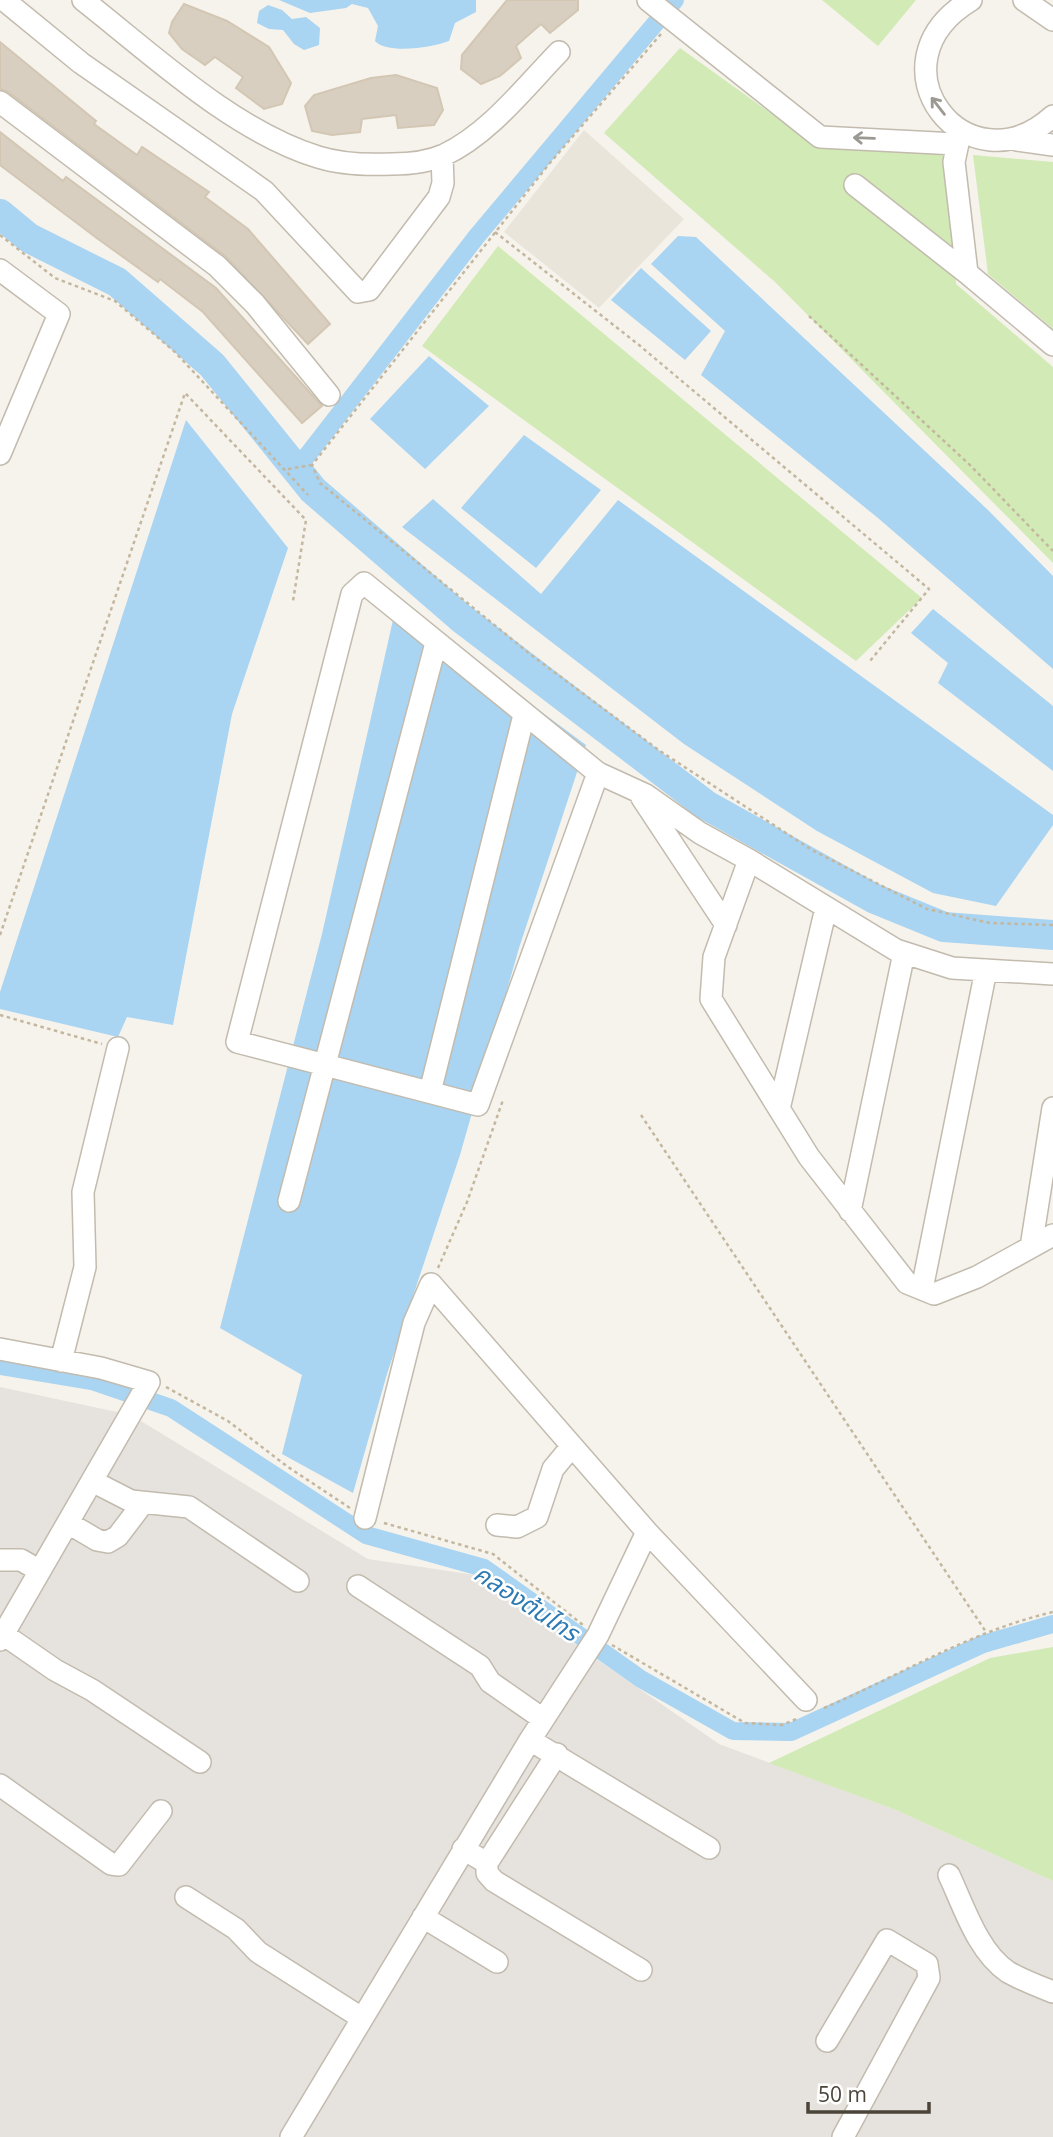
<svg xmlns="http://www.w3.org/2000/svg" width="1053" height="2137" font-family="'Open Sans','Noto Sans Thai',sans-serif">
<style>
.residential{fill:#eae5da}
.industrial{fill:#e6e2dd}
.green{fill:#d2eab5}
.water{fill:#a9d4f2}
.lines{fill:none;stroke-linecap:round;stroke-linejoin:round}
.canal{stroke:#a9d4f2;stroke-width:18}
.river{stroke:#a9d4f2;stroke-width:30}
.building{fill:#d8cfc1;stroke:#d3c7b4;stroke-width:2}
.minor-casing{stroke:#c2bbae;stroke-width:24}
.path{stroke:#c4b79f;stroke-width:2.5;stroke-dasharray:3.5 3.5;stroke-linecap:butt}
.minor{stroke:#fff;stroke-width:21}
.oneway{stroke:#9c9892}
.labels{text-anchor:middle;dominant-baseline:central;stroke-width:5;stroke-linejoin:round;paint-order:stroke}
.water-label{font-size:24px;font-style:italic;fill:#2e7ab2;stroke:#fff}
</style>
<rect width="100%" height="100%" fill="#f6f3ec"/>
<path class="residential" d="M584,130L684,219L599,308L504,232Z"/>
<path class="industrial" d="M0,1387L131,1415L368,1559L475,1575L719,1744L896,1810L1053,1881V2137H0Z"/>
<path class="green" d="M822,0H916L878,46Z
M680,48L815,145L944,150L956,284L1053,367V563L775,282L604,133Z
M973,155L1053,162V329L988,274Z
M498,246L922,598L856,661L422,346Z
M1053,1647V1881L896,1810L769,1763L990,1658Z"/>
<path class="water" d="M279,0H476V12L455,23L449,41C434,47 388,55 375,41L378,26L368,8L352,4L346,8L310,13Z
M268,5L282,10L292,19L306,17L320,28L319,45L304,50L294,44L283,30L269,29L257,23L259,11Z
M678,236L696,237L988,510L1053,576V669L878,518L701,375L725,331L651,264Z
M641,268L711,331L685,360L611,300Z
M429,356L489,406L425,469L370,419Z
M186,420L288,548L232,714L173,1025L127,1017L118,1037L0,1009V992Z
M524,435L601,490L536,568L461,508Z
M433,499L541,594L618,500L1053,815V825L996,906L933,893L817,831L684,744L402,527Z
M933,609L1053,706V771L938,683L948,663L911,633Z
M408,613L586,745L519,948L460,1155L387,1374L353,1493L282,1454L302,1375L220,1328L322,934L393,620Z"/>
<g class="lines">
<path class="canal" d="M296,470L477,236L675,0
M0,1366L92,1381L171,1408L366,1535L484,1568L641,1679L733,1731L791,1732L983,1644L1053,1624"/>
<path class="river" d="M0,214L29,238L117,282L212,365L313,490L461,618L706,805L873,898L944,927L1053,935"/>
</g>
<path class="building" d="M507,0H578V10L550,33L541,24L516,46L521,58L500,76L481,84L461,69L462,55Z
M184,4L227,21L269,47L291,83L282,104L264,109L236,88L243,77L215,57L205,65L182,49L169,33L172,22Z
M0,42L96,121L94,124L137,155L142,147L209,192L205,197L248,229L330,324L308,344L225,256L8,92L0,89Z
M396,75L437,88L443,110L434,125L398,128L396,115L362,119L360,132L332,135L312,131L305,106L314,95L371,78Z
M0,132L63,181L66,177L216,288L322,406L302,423L203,312L160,279L158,282L98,239L0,165Z"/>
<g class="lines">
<g class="minor-casing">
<path id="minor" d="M4,0L81,63L264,191L358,292L369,290L439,197L443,183L442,156
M83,0C152,54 233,131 318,157C340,164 369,165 392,164C409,164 428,162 444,155C489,134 525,87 559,52
M648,0L820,137L956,144
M971,0C865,64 967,194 1053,116
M1024,0L1053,20
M0,102L217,266L255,304L329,395
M960,134L954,162L967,273L1053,345
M1017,140L1053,145
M855,185L967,273
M0,270L59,314L0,454
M598,773L478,1105L237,1042L352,594L364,583L598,773L646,795L700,833L749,860L714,957L711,999L809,1157L907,1283L934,1294L977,1277L1053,1235
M642,798L726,925
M749,860L896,950L952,968L1053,974
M430,1092L524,715
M779,1109L826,908
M289,1201L436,643
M850,1211L904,953
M1031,1247L1053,1108
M922,1289L986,970
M0,1349L101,1368L149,1382L0,1640
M61,1361L85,1267L83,1192L118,1048
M92,1481L131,1501L189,1507L298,1581
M365,1518L414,1323L431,1284L647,1532L806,1700
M68,1523L97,1540L108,1542L118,1536L143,1503
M497,1525L517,1527L537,1517L553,1469L572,1446
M0,1560H21L40,1571
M358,1586L480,1666L490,1682L543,1719
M3,1634L55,1670L92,1690L200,1762
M530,1740L709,1848
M0,1785L111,1864L119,1865L161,1811
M463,1849L487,1863V1873L494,1881L641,1970
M487,1863L557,1754
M949,1875C964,1907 978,1952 1008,1972C1022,1980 1038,1986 1053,1992
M186,1897L236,1929L258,1952L360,2017
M423,1917L497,1962
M827,2041L887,1940L927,1964L929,1978L843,2137
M291,2137L530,1740L598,1635L647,1532"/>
</g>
<path class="path" d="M661,34L549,164L312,465L320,483L530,654L660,751L812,850L927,909L990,923L1053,925
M495,232L639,345L929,589L870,661
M0,235L55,278L115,301L175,352L308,495
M809,316L971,466L1053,551
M288,469L312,465
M0,935L185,393L306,520L293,601
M0,1015L102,1044
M641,1115L986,1632
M438,1268L467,1202L503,1100
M166,1387L228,1421L288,1467L350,1508
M384,1523L493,1554L583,1625
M612,1645L745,1723L782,1725L799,1718
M824,1708C901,1675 971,1631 1053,1612"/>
<use href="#minor" class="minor"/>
</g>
<defs><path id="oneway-shaft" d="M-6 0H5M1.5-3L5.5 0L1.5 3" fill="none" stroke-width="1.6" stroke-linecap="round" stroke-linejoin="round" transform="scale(1.75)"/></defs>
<g class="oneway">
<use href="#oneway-shaft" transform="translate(938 106) rotate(-128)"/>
<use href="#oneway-shaft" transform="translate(864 138) rotate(-178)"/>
</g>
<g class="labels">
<g class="water-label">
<text transform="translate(527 1602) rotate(33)">คลองต้นไทร</text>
</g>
</g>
<path d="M808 2102v10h121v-10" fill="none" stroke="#4b4439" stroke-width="3.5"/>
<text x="818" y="2102" font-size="21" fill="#4b4439" stroke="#ffffff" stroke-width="5" paint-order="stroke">50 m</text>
</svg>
